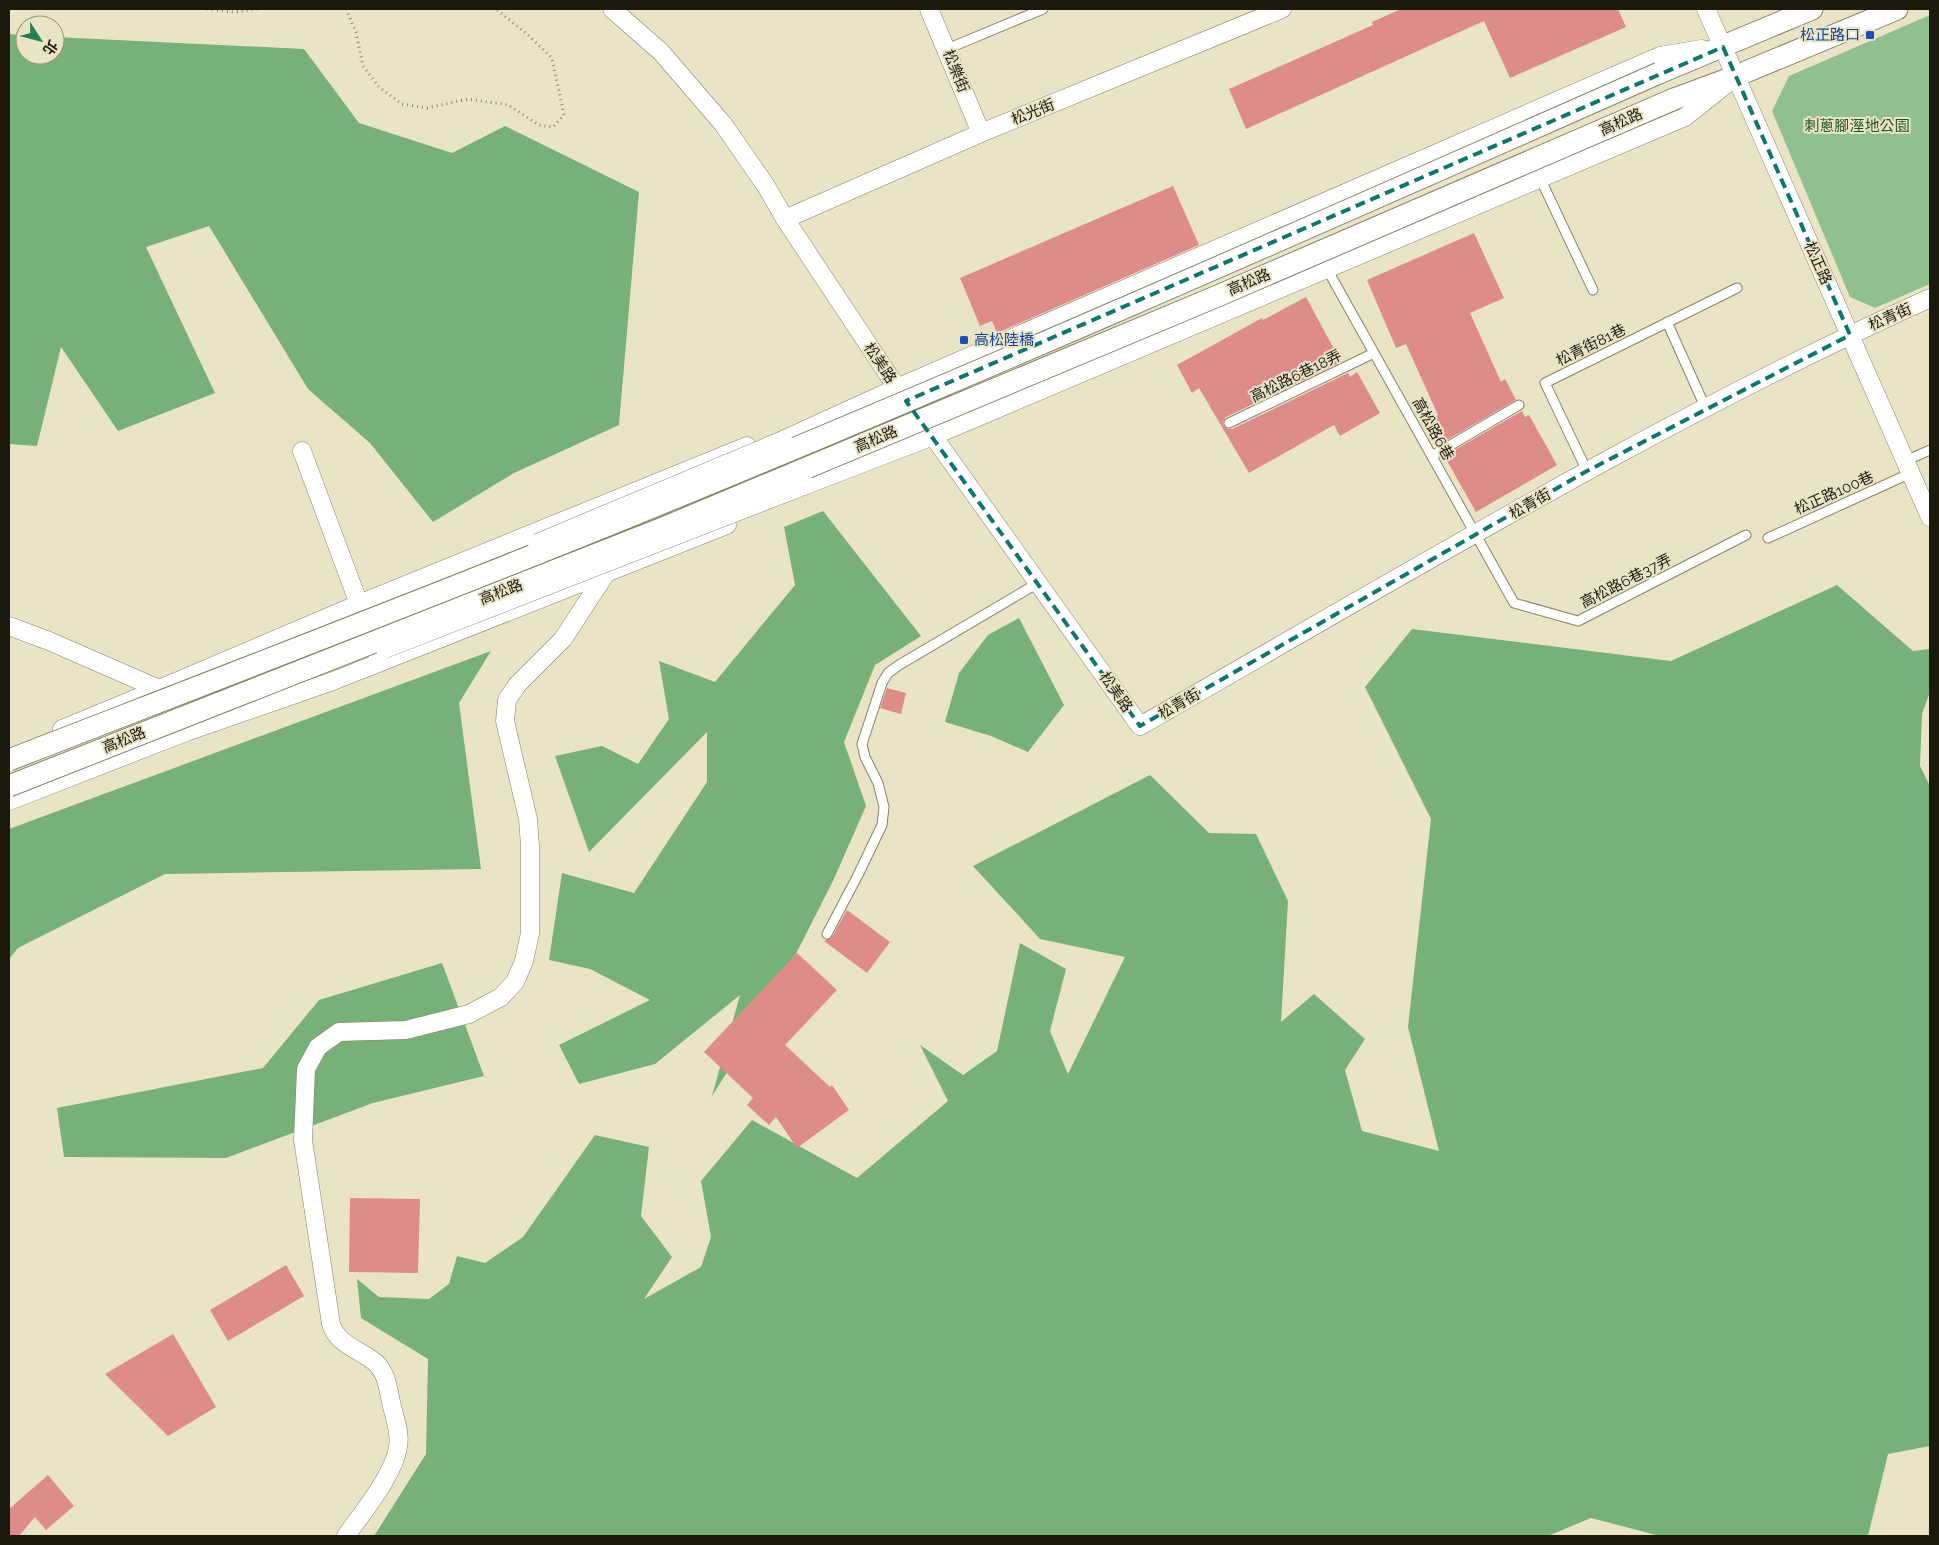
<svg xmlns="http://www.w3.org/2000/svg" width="1939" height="1545" font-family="Raleway,'Noto Sans TC',sans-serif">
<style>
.green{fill:#91c090}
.forest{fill:#78b178}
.building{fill:#de8c89}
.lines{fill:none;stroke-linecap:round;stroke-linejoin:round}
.service-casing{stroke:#878166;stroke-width:11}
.minor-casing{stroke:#878166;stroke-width:19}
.tertiary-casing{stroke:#878166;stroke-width:23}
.path{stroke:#87836e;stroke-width:3;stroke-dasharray:1 4;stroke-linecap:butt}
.service{stroke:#fff;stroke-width:9}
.minor{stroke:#fff;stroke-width:18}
.tertiary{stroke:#fff;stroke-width:21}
.minor-bridge-casing{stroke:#878166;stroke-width:19;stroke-linecap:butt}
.tertiary-bridge-casing{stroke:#878166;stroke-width:23;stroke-linecap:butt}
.minor-bridge{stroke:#fff;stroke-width:18}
.tertiary-bridge{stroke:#fff;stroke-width:21}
.marked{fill:none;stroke:#0f766e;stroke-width:4;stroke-dasharray:10 6;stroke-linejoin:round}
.transit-dot{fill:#1a4fb4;stroke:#eae4c6;stroke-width:2}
.labels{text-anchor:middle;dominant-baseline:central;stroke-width:4;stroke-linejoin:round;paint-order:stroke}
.transit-label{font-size:15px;fill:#164399;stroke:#eae4c6;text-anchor:end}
.street-label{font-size:15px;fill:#1b190e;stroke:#eae4c6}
.park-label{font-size:15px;fill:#1b551e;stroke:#eae4c6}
</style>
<rect width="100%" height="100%" fill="#eae4c6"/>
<path class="green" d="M1930,15V284L1875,308L1850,297L1772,111L1789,76Z"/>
<path class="forest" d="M9,34L25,35V55H55V37L304,49L359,123L452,153L505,126L639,192L619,425L514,473L433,522L370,443L308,389L209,226L146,247L215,393L118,431L61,347L37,446L9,444Z
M823,511L921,636L875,665L844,742L866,806L833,881L771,1003L712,1096L740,995L655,1064L579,1084L559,1045L650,1000L590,969L549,960L562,873L634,893L707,782V732L589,852L555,756L602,746L638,764L669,719L659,661L715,682L795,585L784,527Z
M1837,585L1913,651L1930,649V692L1922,714L1920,766L1930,786V1446L1888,1454L1868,1536H1660L1591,1518L1548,1536H374L426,1454L428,1359L361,1318L357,1279L379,1297L429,1299L449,1284L457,1256L485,1263L523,1237L595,1135L649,1147L641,1216L672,1257L644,1299L701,1267L711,1237L701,1181L752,1120L857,1178L948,1101L920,1045L963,1075L997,1051L1020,943L1066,969L1050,1031L1068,1074L1125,957L1040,939L973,866L1150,775L1209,833L1256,834L1288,901L1281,1022L1314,994L1365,1039L1345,1070L1362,1131L1439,1151L1408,1027L1431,819L1365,687L1412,629L1671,661Z
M1019,618L1064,705L1028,752L991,736L945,722L959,673L988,635Z
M491,651L459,703L481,869L165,874L18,948L9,959V829Z
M442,963L484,1076L373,1103L226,1158L64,1157L57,1108L263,1068L319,1000Z"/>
<path class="building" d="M1401,9H1618L1626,27L1510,78L1484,21L1246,129L1229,89L1373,25L1372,22Z
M1173,186L1199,245L997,333L992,321L980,326L960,278Z
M1474,233L1504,298L1470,313L1501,382L1505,379L1516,400L1440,444L1428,421L1438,415L1406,344L1396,348L1367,280Z
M1306,297L1341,362L1226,417L1223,422L1224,426L1228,429H1232L1348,373L1350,377L1357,372L1380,413L1340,436L1334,425L1249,473L1199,388L1192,393L1177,365L1262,318L1263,320Z
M1522,411L1525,417L1529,415L1557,465L1476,512L1447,461L1449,460L1446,455Z
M887,688L906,693L901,714L880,708Z
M847,910L890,942L867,973L824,941L832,937Z
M797,953L837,990L785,1045L830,1087L832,1085L849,1110L797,1148L776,1117L769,1125L747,1105L753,1098L704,1052Z
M350,1198L420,1199L418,1273L349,1272Z
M286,1265L304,1296L228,1341L210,1310Z
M173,1334L216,1407L168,1436L105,1374Z
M48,1475L74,1506L46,1530L35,1517L19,1536H9V1509Z"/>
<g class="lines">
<g class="service-casing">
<path id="service" d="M947,49L1043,9
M1540,178L1593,290
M1327,269L1514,603L1578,621L1746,535
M1667,322L1706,409
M1229,423L1374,353
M1432,456L1519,405
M1905,461L1930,450
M1587,471L1545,383L1737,288
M1768,538L1911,473
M827,934L858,875L882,825L884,807L878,783L865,757L862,744L882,683L888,673L899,665L1038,583"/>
</g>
<g class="minor-casing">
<path id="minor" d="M612,9L661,52L723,124L766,186L785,219L897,388L933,436L1140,726C1399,578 1658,421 1930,298
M929,9L981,133
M1706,9L1930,517
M785,219L981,133L1282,9
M783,440L897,388L1660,56L1702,49
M302,451L378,655
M806,485L933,436L1685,117L1729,82
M9,626L49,641L159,689L184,730
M62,729L159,689L359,604L747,446
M9,801L186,732L333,681L727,525
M346,1536C362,1513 394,1475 398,1447C401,1433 394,1416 391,1402C388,1388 387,1374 376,1363C360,1349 338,1346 331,1324L303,1140L306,1069L318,1047L339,1032L406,1030L469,1014L501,997L515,982L524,961L530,933V846L528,819L505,721L507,700L517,685L563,639L606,573"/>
</g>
<g class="tertiary-casing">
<path id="tertiary" d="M1659,73L1812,9
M1674,99L1736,76L1897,9"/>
</g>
<path class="path" d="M207,9L233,12L260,9
M346,9L356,32L363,66L379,87L402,104L427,108L468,99L508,105L539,125L553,127L564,115L552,58L528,35L496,9"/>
<use href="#service" class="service"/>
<use href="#minor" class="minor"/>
<use href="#tertiary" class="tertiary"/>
<g class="minor-bridge-casing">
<path id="minor-bridge" d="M537,543L783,440
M385,649L806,485"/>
</g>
<g class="tertiary-bridge-casing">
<path id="tertiary-bridge" d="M9,760C210,682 411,605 611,524C963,381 1311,227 1659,73
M9,786L663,528L1220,295L1674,99"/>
</g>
<use href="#minor-bridge" class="minor-bridge"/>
<use href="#tertiary-bridge" class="tertiary-bridge"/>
</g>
<path class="marked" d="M1723,47L1850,335L1587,471L1140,726L906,401Z"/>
<g class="transit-dot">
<rect x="1865" y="30" width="10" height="10" rx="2.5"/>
<rect x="959" y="335" width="10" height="10" rx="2.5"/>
</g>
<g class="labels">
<g class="transit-label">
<text x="1860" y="35">松正路口</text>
<text x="974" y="340" text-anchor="start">高松陸橋</text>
</g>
<g class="street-label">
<text transform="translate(956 71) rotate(68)">松樂街</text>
<text transform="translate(1033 112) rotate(-22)">松光街</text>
<text transform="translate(1621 122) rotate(-24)">高松路</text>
<text transform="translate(1818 263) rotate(66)">松正路</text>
<text transform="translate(1249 282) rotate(-23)">高松路</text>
<text transform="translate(1890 317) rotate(-24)">松青街</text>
<text transform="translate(1591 345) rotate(-26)">松青街81巷</text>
<text transform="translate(880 363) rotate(56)">松美路</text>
<text transform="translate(1296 376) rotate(-26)">高松路6巷18弄</text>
<text transform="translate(1433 429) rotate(61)">高松路6巷</text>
<text transform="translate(876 439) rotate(-23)">高松路</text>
<text transform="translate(1834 493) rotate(-24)">松正路100巷</text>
<text transform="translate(1530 504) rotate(-30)">松青街</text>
<text transform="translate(1626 581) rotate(-27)">高松路6巷37弄</text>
<text transform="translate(501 592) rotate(-21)">高松路</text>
<text transform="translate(1116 692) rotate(55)">松美路</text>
<text transform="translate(1179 704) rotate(-30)">松青街</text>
<text transform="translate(124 740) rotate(-22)">高松路</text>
</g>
<g class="park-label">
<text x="1857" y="126">刺蔥腳溼地公園</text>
</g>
</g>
<rect width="1939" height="1545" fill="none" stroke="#1b190e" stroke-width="20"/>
<g transform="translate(40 40) rotate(126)"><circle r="24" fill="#eae4c6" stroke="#97937c"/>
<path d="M0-4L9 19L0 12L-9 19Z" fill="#267f54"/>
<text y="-8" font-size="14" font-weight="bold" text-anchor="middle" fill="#1b190e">北</text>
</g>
</svg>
